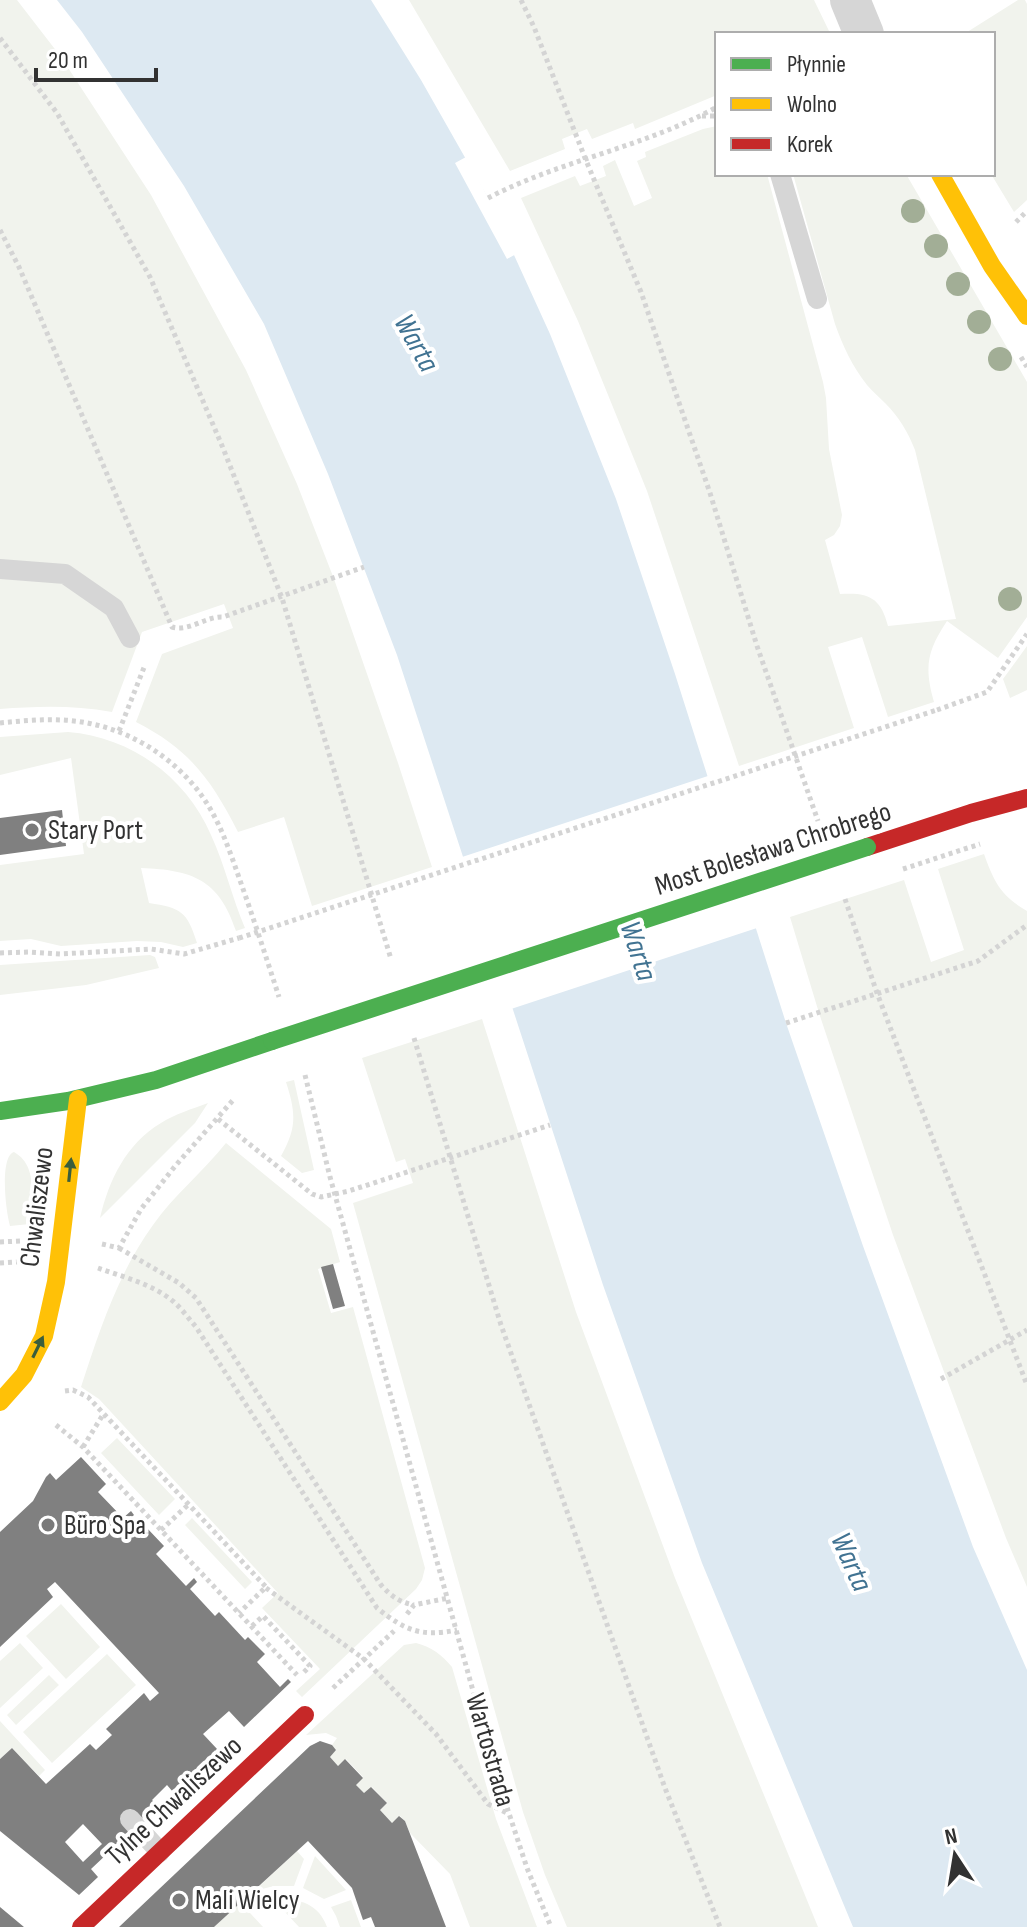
<svg xmlns="http://www.w3.org/2000/svg" width="1027" height="1927" font-family="'Sofia Sans Condensed',sans-serif">
<style>
.green{fill:#f1f3ed}
.water{fill:#dde9f2}
.pier{fill:#fff}
.building{fill:#808080;fill-rule:evenodd}
.lines{fill:none;stroke-linecap:round;stroke-linejoin:round}
.path{stroke:#d4d4d4;stroke-width:5;stroke-dasharray:4 4;stroke-linecap:butt}
.lane{stroke:#d6d6d6;stroke-width:20}
.street{stroke:#d6d6d6;stroke-width:40}
.fast{stroke:#4caf50;stroke-width:18}
.slow{stroke:#ffc107;stroke-width:18}
.jam{stroke:#c62828;stroke-width:18}
.path-bridge{stroke:#d4d4d4;stroke-width:5;stroke-dasharray:4 4;stroke-linecap:butt}
.fast-bridge{stroke:#4caf50;stroke-width:18}
.tree{fill:#a2ae96}
.oneway{fill:#3b5e3c}
.poi-dot{fill:#7a7a7a;stroke:#fff;stroke-width:3}
.labels{text-anchor:middle;dominant-baseline:central;stroke-width:8;stroke-linejoin:round;paint-order:stroke}
.poi-label{font-size:28px;fill:#323232;stroke:#fff;text-anchor:start}
.street-label{font-size:28px;fill:#323232;stroke:#fff}
.water-label{font-size:30px;font-style:italic;fill:#417392;stroke:#fff}
</style>
<rect width="100%" height="100%" fill="#fff"/>
<path class="green" d="M0,0H17L61,57L151,195L246,370L297,484L334,579L398,763L432,867L312,906L284,817L238,832C211,779 189,749 136,722L162,654L233,628L224,604L142,632L112,712C74,705 38,706 0,709Z
M409,0H814L829,31V34H717V95L635,129L633,123L592,139L587,129L562,139L565,149L510,171Z
M1018,0H1025L1027,4V200L1014,212L991,174H993V34H964Z
M717,126V174H767L823,382L826,398L829,449L842,515L840,526L834,535L825,540L840,594C869,592 881,598 888,626L956,619L915,450C908,432 899,417 885,403C879,397 872,391 867,385C852,366 843,346 835,324L793,174H906L1027,382V617L998,658L947,621C927,651 924,667 934,702L888,717L862,637L828,647L854,728L739,766L647,491L578,321L521,198L575,176L580,186L606,176L603,166L615,160L634,206L652,198L637,161L646,157L645,152L703,129Z
M1027,646V690L1010,698L1003,679Z
M68,732C131,737 186,777 211,835C225,865 232,898 245,928L236,931C219,879 192,870 141,868L149,903C181,908 187,911 197,943L183,947L161,942L137,941L61,946L31,939L0,941V865L84,854L71,758L0,775V737Z
M984,854C994,882 1001,896 1027,911V1587L1006,1538L893,1235L819,1013L790,917L904,880L931,962L964,950L938,869Z
M150,955L155,957L159,968L86,985L0,995V965Z
M482,1019L576,1312L675,1578L818,1927H567L545,1875L523,1812L353,1203L413,1183L405,1159L396,1162L362,1058Z
M294,1080L314,1170L302,1173L281,1156C297,1128 296,1113 286,1082Z
M208,1103L195,1123L100,1218C109,1180 126,1144 161,1123C175,1114 192,1109 208,1103Z
M226,1143L331,1229L340,1262L318,1269L331,1313L353,1307L425,1568L422,1580L416,1589L302,1697L296,1691L320,1669L262,1608L278,1593L99,1399L81,1387C99,1332 118,1273 153,1225C174,1195 203,1172 226,1143Z
M14,1152C39,1166 31,1200 30,1224L10,1226C5,1208 0,1156 14,1152Z
M117,1438L175,1499L159,1515L101,1453Z
M192,1518L252,1582L245,1589L185,1525Z
M61,1604L100,1647L66,1679L26,1636Z
M20,1643L43,1668L0,1708V1661Z
M416,1643C432,1647 442,1655 452,1667L496,1819L537,1927H470L450,1874L410,1833L405,1821L400,1816L392,1823L380,1810L387,1803L372,1787L364,1793L356,1785L363,1777L346,1759L338,1766L330,1757L336,1750L332,1745L337,1738L326,1733L306,1735L404,1645Z
M107,1654L136,1685L52,1763L23,1732Z
M49,1675L59,1685L16,1725L7,1715Z
M0,1721L45,1770L39,1776L12,1748L0,1759Z
M297,1851L304,1859L294,1886H274L254,1891Z
M315,1856L346,1890L324,1899L303,1888Z
M273,1899C296,1898 318,1902 327,1927H299Z
M351,1900L361,1927H340L336,1916L331,1907Z
M240,1902L263,1927H214Z"/>
<path class="water" d="M57,0H371L421,80L488,198L550,334L616,499L675,674L786,1023L863,1246L973,1547L1027,1670V1927H853L702,1563L603,1285L397,655L328,474L264,324L184,186L82,32Z"/>
<path class="pier" d="M466,157L518,253L507,259L455,163Z
M711,775L760,927L508,1010L459,858Z"/>
<path class="building" d="M62,810L66,846L0,855V818Z
M333,1264L345,1306L333,1309L321,1267Z
M81,1457L106,1484L98,1492L123,1518L131,1511L134,1515L126,1522L138,1534L146,1527L164,1546L156,1554L186,1586L194,1578L197,1582L190,1589L215,1616L219,1612L245,1640L248,1637L265,1654L257,1662L280,1687L288,1679L291,1682L244,1727L229,1711L203,1734L218,1750L173,1792L167,1785L152,1800L158,1806L91,1869L98,1877L79,1895L0,1831V1759L12,1748L46,1784L90,1744L96,1750L112,1735L106,1729L144,1693L150,1701L159,1693L55,1582L47,1589L53,1597L0,1647V1532L33,1501L46,1477L50,1473L56,1480ZM83,1824L102,1844L83,1862L65,1842Z
M320,1741L332,1745L336,1750L330,1757L338,1766L345,1759L363,1778L356,1785L364,1793L371,1787L387,1803L380,1810L392,1823L399,1816L405,1821L446,1927H375L371,1917L363,1920L352,1888L308,1841L214,1927H119L310,1746Z
M0,1907L24,1927H0Z"/>
<g class="lines">
<path class="path" d="M521,0L534,27L585,158L641,292L710,493L757,646L818,821
M0,38L57,113L150,277L223,448L282,598L391,959
M702,116H717
M488,198C561,160 645,147 717,107
M1016,222L1027,211
M0,230L19,267L172,627C189,632 206,616 223,617L364,567
M1021,357L1027,367
M937,710L987,692L1027,634
M0,723C30,720 62,717 92,724C141,734 188,768 212,812C225,835 233,861 242,886C255,923 267,960 279,997
M119,731L145,665
M845,899L877,993L1027,1385
M0,953L29,952L60,954L151,949L184,954L239,938
M786,1023L978,961L1027,925
M414,1038L501,1325L665,1788L720,1927
M305,1075L330,1177L497,1777L527,1868L551,1927
M218,1119L312,1194L321,1197L349,1191L550,1125
M0,1242L20,1241
M102,1244L119,1248L141,1209L176,1165L234,1099
M119,1248L179,1283L196,1298L381,1585C391,1596 399,1602 414,1605
M0,1263L17,1262
M98,1268C123,1277 153,1284 174,1302C182,1309 189,1319 196,1327L377,1608C406,1631 421,1637 457,1630
M941,1379L1027,1330
M65,1391L73,1390L88,1397L266,1587L239,1613
M56,1425L83,1447L297,1675
M83,1447L104,1413
M161,1530L189,1504
M266,1588L364,1659L436,1734L488,1804L507,1813
M407,1614L414,1605L448,1598
M252,1626L263,1616L310,1666L303,1673
M333,1688L394,1631"/>
<path class="lane" d="M780,174L817,299
M0,569L65,574L114,608L130,638
M130,1819L160,1852"/>
<path class="street" d="M850,0L864,34"/>
<path class="fast" d="M0,1111L68,1101L156,1080L272,1041"/>
<path class="slow" d="M940,174L992,266L1027,316
M0,1402L24,1375L44,1336L56,1282L78,1099"/>
<path class="jam" d="M867,847L971,813L1027,798
M81,1927L305,1715"/>
<path class="path-bridge" d="M903,869L980,844
M239,938L937,710"/>
<path class="fast-bridge" d="M272,1041L867,847"/>
</g>
<g class="tree">
<circle cx="913" cy="211" r="12"/>
<circle cx="936" cy="246" r="12"/>
<circle cx="958" cy="284" r="12"/>
<circle cx="979" cy="322" r="12"/>
<circle cx="1000" cy="359" r="12"/>
<circle cx="1010" cy="599" r="12"/>
</g>
<defs><path id="oneway-solid" d="M-6-.8H1V-3.2L6.5 0L1 3.2V.8H-6Z" transform="scale(2)"/></defs>
<g class="oneway">
<use href="#oneway-solid" transform="translate(70 1170) rotate(-84)"/>
<use href="#oneway-solid" transform="translate(38 1347) rotate(-64)"/>
</g>
<g class="poi-dot">
<circle cx="32" cy="830" r="8"/>
<circle cx="48" cy="1525" r="8"/>
<circle cx="179" cy="1900" r="8"/>
</g>
<g class="labels">
<g class="poi-label">
<text x="48" y="830">Stary Port</text>
<text x="64" y="1525">Büro Spa</text>
<text x="195" y="1900">Mali Wielcy</text>
</g>
<g class="street-label">
<text transform="translate(773 849) rotate(-18)">Most Bolesława Chrobrego</text>
<text transform="translate(37 1207) rotate(-83)">Chwaliszewo</text>
<text transform="translate(490 1750) rotate(74)">Wartostrada</text>
<text transform="translate(174 1801) rotate(-43)">Tylne Chwaliszewo</text>
</g>
<g class="water-label">
<text transform="translate(416 343) rotate(61)">Warta</text>
<text transform="translate(638 951) rotate(72)">Warta</text>
<text transform="translate(851 1562) rotate(66)">Warta</text>
</g>
</g>
<rect x="715" y="32" width="280" height="144" fill="#ffffff" stroke="#adadad" stroke-width="2"/>
<rect x="731" y="58" width="40" height="12" fill="#4caf50" stroke="#adadad" stroke-width="2"/>
<text x="787" y="72" font-size="24" fill="#323232">Płynnie</text>
<rect x="731" y="98" width="40" height="12" fill="#ffc107" stroke="#adadad" stroke-width="2"/>
<text x="787" y="112" font-size="24" fill="#323232">Wolno</text>
<rect x="731" y="138" width="40" height="12" fill="#c62828" stroke="#adadad" stroke-width="2"/>
<text x="787" y="152" font-size="24" fill="#323232">Korek</text>
<g transform="translate(955 1855) rotate(348)" stroke="#ffffff" stroke-width="6" paint-order="stroke">
<path d="M0-6L14 30L0 20L-14 30Z" fill="#323232"/>
<text y="-12" font-size="22" font-weight="bold" text-anchor="middle" fill="#323232">N</text>
</g>
<path d="M36 68v12h120v-12" fill="none" stroke="#323232" stroke-width="4"/>
<text x="48" y="68" font-size="24" fill="#323232" stroke="#ffffff" stroke-width="6" paint-order="stroke">20 m</text>
</svg>
